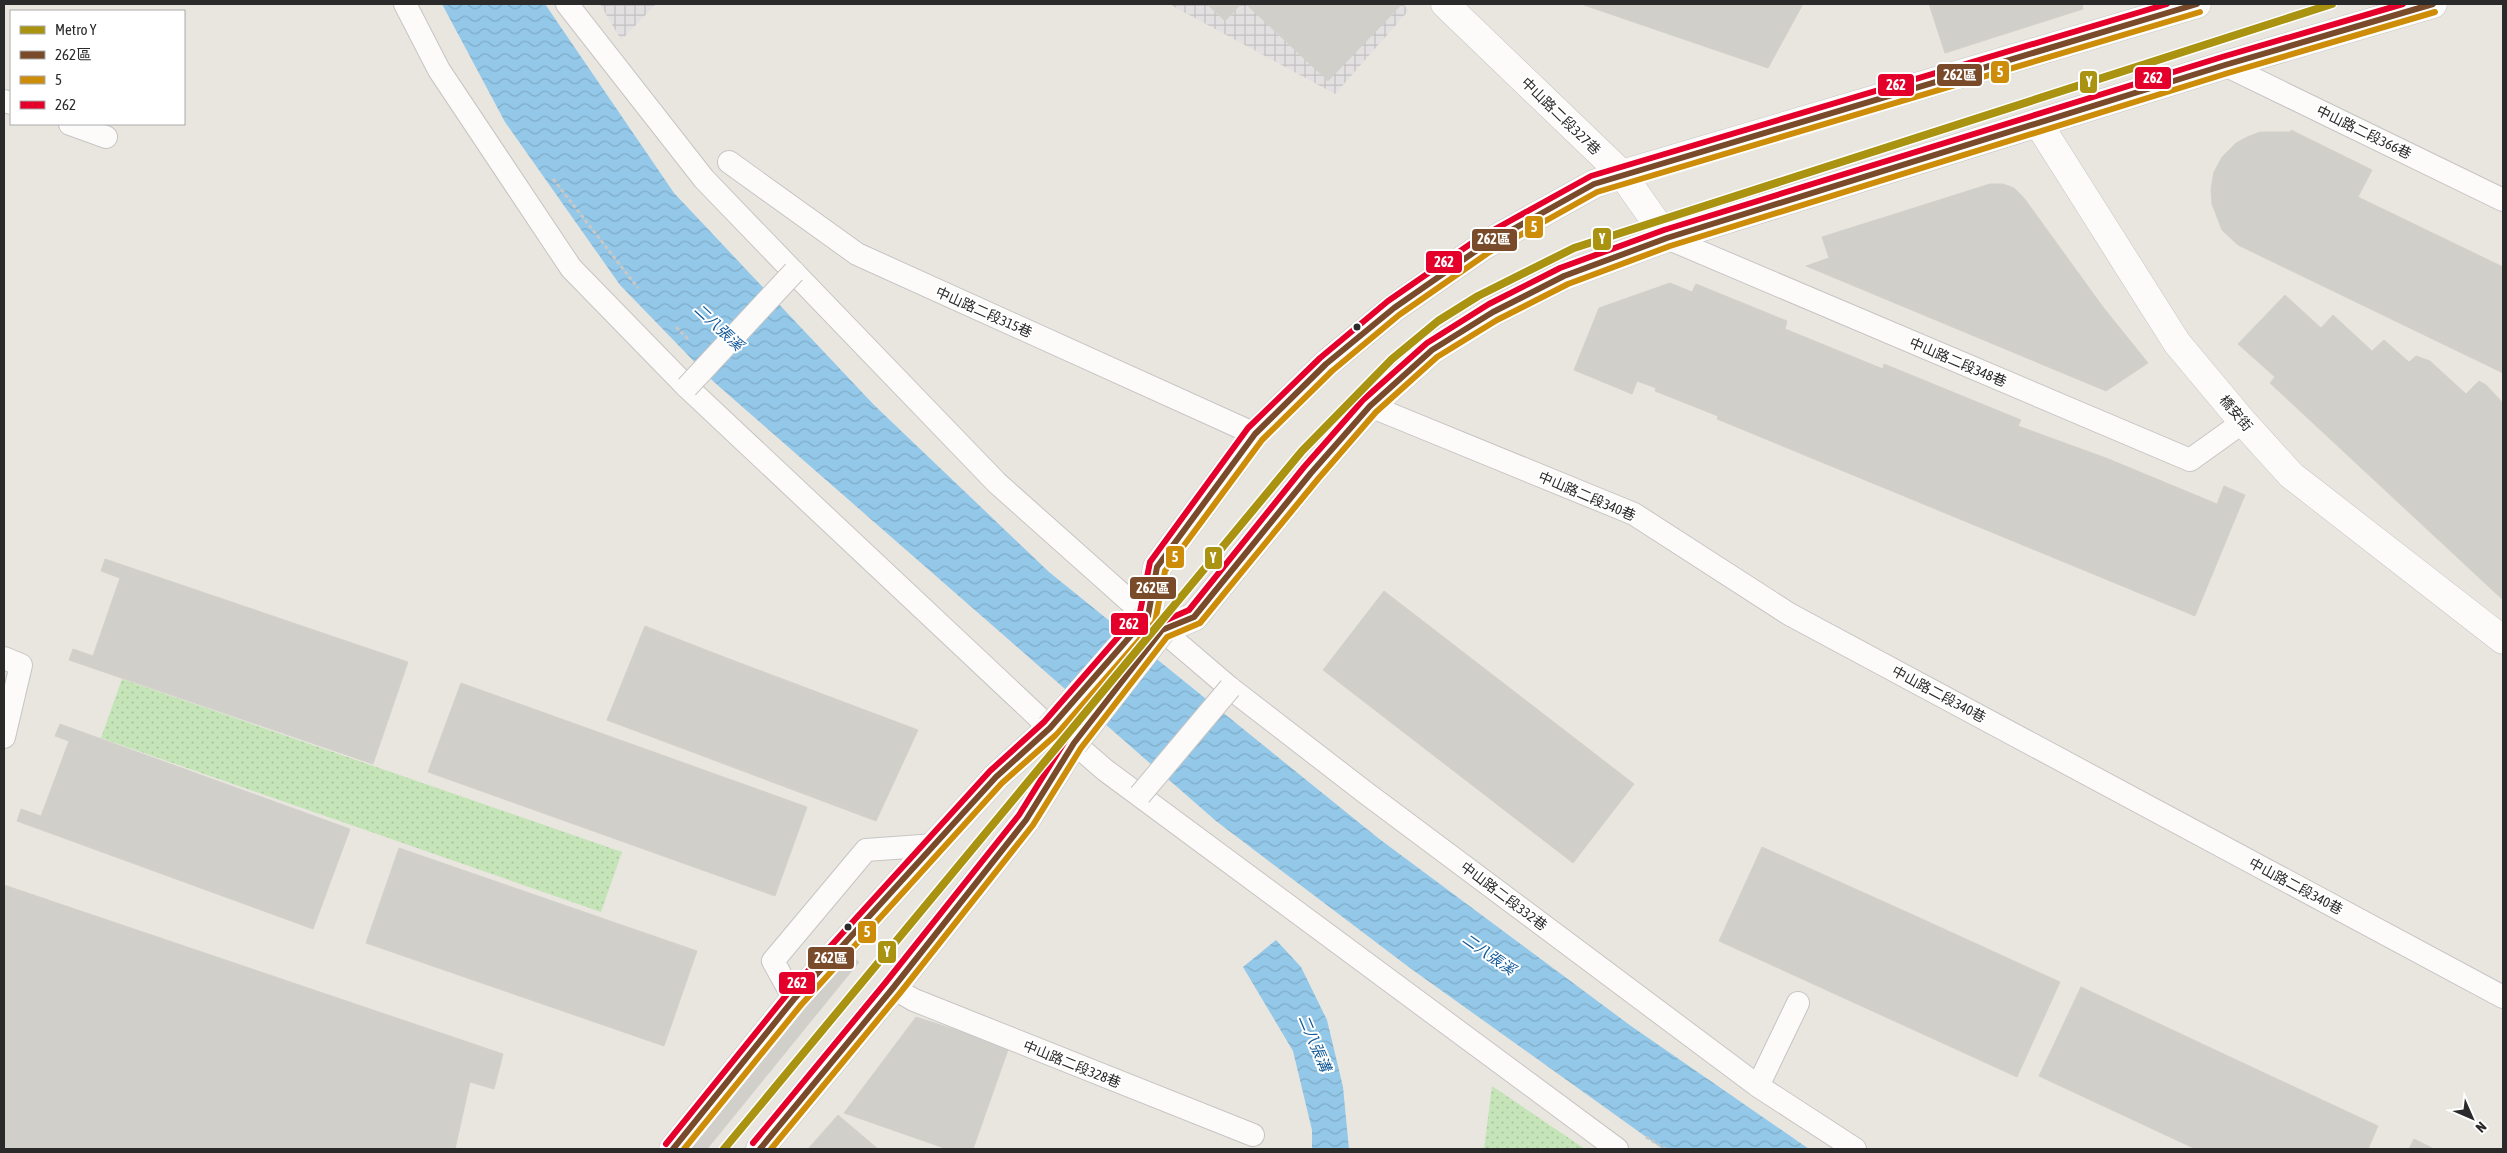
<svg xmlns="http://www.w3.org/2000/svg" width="2507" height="1153" font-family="'Asap Condensed','Noto Sans TC',sans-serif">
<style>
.industrial{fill:url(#industrial-grid)}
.green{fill:url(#green-dots)}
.water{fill:url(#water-waves)}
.building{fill:#d1cfca;stroke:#d3d1cb}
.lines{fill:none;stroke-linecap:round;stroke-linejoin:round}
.lane-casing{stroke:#c6c5c4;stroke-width:24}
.street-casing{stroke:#c6c5c4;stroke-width:29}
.secondary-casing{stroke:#c6c5c4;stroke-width:29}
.path{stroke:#c8c8c7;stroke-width:3;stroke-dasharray:4 2.5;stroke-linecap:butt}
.lane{stroke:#fcfbfa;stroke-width:22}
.street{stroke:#fcfbfa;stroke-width:28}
.secondary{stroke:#fcfbfa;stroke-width:28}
.lane-bridge-casing{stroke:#c6c5c4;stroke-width:24;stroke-linecap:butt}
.secondary-bridge-casing{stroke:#c6c5c4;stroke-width:29;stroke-linecap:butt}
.lane-bridge{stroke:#fcfbfa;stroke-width:22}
.secondary-bridge{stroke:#fcfbfa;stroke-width:28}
.bus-1-casing{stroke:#fff;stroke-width:10}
.bus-2-casing{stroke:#fff;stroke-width:10}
.bus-3-casing{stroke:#fff;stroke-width:10}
.bus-1{stroke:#7a4b2a;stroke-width:6}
.bus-2{stroke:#ce8d08;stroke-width:6}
.bus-3{stroke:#e4002b;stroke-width:6}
.metro-1-casing{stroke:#fff;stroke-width:11}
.metro-1{stroke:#aa9311;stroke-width:8}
.bus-dot{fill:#2a2a2a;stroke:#fff;stroke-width:2}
.labels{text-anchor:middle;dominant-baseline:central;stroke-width:4;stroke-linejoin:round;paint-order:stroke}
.street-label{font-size:14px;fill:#2a2a2a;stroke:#fff}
.water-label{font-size:15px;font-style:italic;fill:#0f5798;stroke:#fff}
.line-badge{stroke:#fff;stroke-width:2}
.badge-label{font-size:14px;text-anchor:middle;font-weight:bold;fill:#fff}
</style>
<defs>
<pattern id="industrial-grid" width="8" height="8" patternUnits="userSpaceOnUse" patternTransform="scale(1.25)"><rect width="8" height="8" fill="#e3e0e2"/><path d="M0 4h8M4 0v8" fill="none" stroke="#c3c0c2"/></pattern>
<pattern id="green-dots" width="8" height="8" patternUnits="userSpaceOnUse" patternTransform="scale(1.25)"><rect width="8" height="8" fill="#c5e4b8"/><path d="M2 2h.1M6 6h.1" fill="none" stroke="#a9c49e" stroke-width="1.8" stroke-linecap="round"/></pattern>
<pattern id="water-waves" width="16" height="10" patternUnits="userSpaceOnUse" patternTransform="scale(1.25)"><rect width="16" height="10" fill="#93c8e9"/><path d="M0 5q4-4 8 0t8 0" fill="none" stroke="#7facc8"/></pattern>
</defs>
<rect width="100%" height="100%" fill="#e8e6df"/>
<path class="industrial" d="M600,4H656L621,40Z
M1169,4H1403L1409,10L1335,94Z"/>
<path class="green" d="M122,679L622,852L601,912L101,738Z
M1492,1086L1585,1149H1484Z"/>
<path class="water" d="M442,4H545L674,193L874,405L1049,572L1378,838L1631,1026L1809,1149H1663L1410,968L1216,821L714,382L620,285L505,122Z
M1276,940L1301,967L1327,1020L1343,1087L1349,1149H1312V1130L1293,1051L1243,967Z"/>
<path class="building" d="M1207,4H1241L1225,21Z
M1246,4H1398L1400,6L1328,81Z
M1581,4H1803L1768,68Z
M1929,4H2082L2083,9L1945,53Z
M2291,130L2372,170L2358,197L2503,267V373L2238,245L2222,230L2212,204L2211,189L2214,172L2222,157L2236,143L2247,137L2260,132H2290Z
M1990,184H2003L2014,188L2024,198L2103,307L2148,363L2106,391L1806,266L1829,258L1822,237Z
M1670,283L1692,292L1696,284L1787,321L1785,329L1883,369L1884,364L2021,420L2018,426L2106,458L2217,504L2224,486L2245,495L2195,616L1717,419L1718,416L1655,391L1656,388L1637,381L1632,394L1574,370L1599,308Z
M2285,295L2321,328L2333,315L2372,351L2384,340L2409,362L2416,356L2430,361L2466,394L2479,381L2486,385L2503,403V600L2270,383L2275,377L2238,344Z
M105,559L408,662L373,764L69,660L73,649L93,656L120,578L101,571Z
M1384,591L1634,784L1573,863L1323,670Z
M645,626L913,732L872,817L607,720Z
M647,628L918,730L876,821L607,720Z
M461,683L807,807L775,896L428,772Z
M60,724L350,829L313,929L17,821L21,809L41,816L69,741L55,736Z
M1762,847L1911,914L1868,1009L1719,941Z
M399,848L697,951L664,1046L366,943Z
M4,885L503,1054L494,1089L470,1082L455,1149H4Z
M1911,914L2060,982L2017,1077L1868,1009Z
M841,948L859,962L707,1149H677Z
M2081,987L2230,1057L2187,1145L2039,1076Z
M916,1017L1009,1047L973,1149H947L844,1113Z
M2230,1057L2378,1126L2368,1149H2196L2187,1145Z
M838,1115L878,1149H808Z
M2414,1139L2434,1149H2409Z"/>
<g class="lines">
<g class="lane-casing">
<path id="lane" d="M405,4L439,70L571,268L687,387L1050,728L1074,743L1105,770L1617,1149
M567,4L704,179L997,483L1162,630L1230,688L1366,793L1758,1086L1855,1149
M2225,65L2503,200
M4,101L11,103
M70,124L106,137
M729,162L857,254L1255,434
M1667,238L2190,460L2243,422
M1370,406L1634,514L1789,614L2503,997
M4,658L21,665L4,737
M893,988L914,1000L1253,1135
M794,999L773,961L866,850L935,845
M1758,1086L1798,1003"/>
</g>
<g class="street-casing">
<path id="street" d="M2038,123L2177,343L2243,422L2291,475L2503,640"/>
</g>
<g class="secondary-casing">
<path id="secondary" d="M1445,4L1622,174L1667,238
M1148,616L1157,567L1255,434L1326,364L1394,308L1483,246L1594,184L1622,174L2197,4
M1162,630L1194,617L1311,473L1370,406L1432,350L1493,312L1564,276L1667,238L2225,65L2433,4
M673,1149L794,999L996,777L1050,728
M760,1149L893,988L1026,820L1074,743"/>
</g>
<path class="path" d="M553,179L638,288
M676,327L689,340
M1646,1137L1666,1149"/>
<use href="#lane" class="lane"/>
<use href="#street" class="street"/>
<use href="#secondary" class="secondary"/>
<g class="lane-bridge-casing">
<path id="lane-bridge" d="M687,387L794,272
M1140,795L1230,688"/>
</g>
<g class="secondary-bridge-casing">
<path id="secondary-bridge" d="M1050,728L1148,616
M1074,743L1162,630"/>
</g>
<use href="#lane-bridge" class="lane-bridge"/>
<use href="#secondary-bridge" class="secondary-bridge"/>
<g class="bus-1-casing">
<path id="bus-1" d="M673,1149L794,999L996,777L1050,728L1148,616L1157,567L1255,434L1326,364L1394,308L1483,246L1594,184L2197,4
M760,1149L893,988L1026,820L1074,743L1162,630L1194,617L1311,473L1370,406L1432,350L1493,312L1564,276L1667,238L2225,65L2433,4"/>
</g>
<g class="bus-2-casing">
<path id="bus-2" d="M684,1149L801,1005L1002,783L1057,734L1155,622L1165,571L1262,440L1332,371L1399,315L1488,253L1597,192L2200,12
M771,1149L900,993L1033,825L1081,748L1167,637L1200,623L1318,479L1376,412L1437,357L1497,320L1568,284L1670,246L2228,73L2435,12"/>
</g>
<g class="bus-3-casing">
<path id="bus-3" d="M753,1143L886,982L1019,815L1067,738L1155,625L1189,610L1304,467L1363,400L1427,343L1489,304L1560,268L1664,230L2222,57L2403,4
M666,1144L788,993L990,771L1044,722L1140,612L1150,562L1248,428L1320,358L1388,301L1479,238L1591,176L2167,4"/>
</g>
<use href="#bus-1" class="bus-1"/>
<use href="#bus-2" class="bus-2"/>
<use href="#bus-3" class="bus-3"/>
<g class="metro-1-casing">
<path id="metro-1" d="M724,1149L1302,451L1392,359L1438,321L1478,296L1574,248L2332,4"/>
</g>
<use href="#metro-1" class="metro-1"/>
</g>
<g class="bus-dot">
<circle cx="1357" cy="327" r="4.5"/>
<circle cx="848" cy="927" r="4.5"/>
</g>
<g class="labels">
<g class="street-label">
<text transform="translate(1561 116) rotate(44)">中山路二段327巷</text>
<text transform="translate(2364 132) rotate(26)">中山路二段366巷</text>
<text transform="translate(984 312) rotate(24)">中山路二段315巷</text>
<text transform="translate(1958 362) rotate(23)">中山路二段348巷</text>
<text transform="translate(2236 413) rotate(50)">橋安街</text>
<text transform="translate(1587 496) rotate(23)">中山路二段340巷</text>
<text transform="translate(1939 694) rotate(28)">中山路二段340巷</text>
<text transform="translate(2296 886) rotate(28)">中山路二段340巷</text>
<text transform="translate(1504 896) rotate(37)">中山路二段332巷</text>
<text transform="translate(1072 1064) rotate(22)">中山路二段328巷</text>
</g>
<g class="water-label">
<text transform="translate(719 327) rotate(43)">二八張溪</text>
<text transform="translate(1489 954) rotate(35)">二八張溪</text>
<text transform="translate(1315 1043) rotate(67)">二八張溝</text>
</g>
</g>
<g class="line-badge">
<rect x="1990" y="60" width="20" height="24" rx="5" fill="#ce8d08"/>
<rect x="1936" y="63" width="47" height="24" rx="5" fill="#7a4b2a"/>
<rect x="2134" y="66" width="38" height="24" rx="5" fill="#e4002b"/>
<rect x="2079" y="70" width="19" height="24" rx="5" fill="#aa9311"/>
<rect x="1877" y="73" width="38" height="24" rx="5" fill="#e4002b"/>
<rect x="1524" y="215" width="20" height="24" rx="5" fill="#ce8d08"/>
<rect x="1592" y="227" width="20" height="24" rx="5" fill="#aa9311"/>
<rect x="1471" y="228" width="47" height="24" rx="5" fill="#7a4b2a"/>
<rect x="1425" y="250" width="38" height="24" rx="5" fill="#e4002b"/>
<rect x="1165" y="545" width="20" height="24" rx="5" fill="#ce8d08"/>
<rect x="1204" y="546" width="19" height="24" rx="5" fill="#aa9311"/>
<rect x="1129" y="576" width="48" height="24" rx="5" fill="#7a4b2a"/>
<rect x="1110" y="612" width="39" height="24" rx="5" fill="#e4002b"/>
<rect x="857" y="920" width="20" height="24" rx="5" fill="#ce8d08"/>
<rect x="877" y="940" width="20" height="24" rx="5" fill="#aa9311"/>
<rect x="807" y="946" width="48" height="24" rx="5" fill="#7a4b2a"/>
<rect x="778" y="971" width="38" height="24" rx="5" fill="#e4002b"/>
</g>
<g class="badge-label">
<text x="2000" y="77">5</text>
<text x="1960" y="80">262區</text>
<text x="2153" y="83">262</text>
<text x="2089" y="87">Y</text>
<text x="1896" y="90">262</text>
<text x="1534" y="232">5</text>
<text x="1602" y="244">Y</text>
<text x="1494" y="244">262區</text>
<text x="1444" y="267">262</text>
<text x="1175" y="562">5</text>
<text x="1213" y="563">Y</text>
<text x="1153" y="593">262區</text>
<text x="1129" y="629">262</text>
<text x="867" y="937">5</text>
<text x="887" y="957">Y</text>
<text x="831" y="963">262區</text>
<text x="797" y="988">262</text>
</g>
<rect width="2507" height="1153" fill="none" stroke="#2a2a2a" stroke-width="10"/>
<rect x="10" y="10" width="175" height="115" fill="#ffffff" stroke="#aaaaaa"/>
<rect x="20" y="26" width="25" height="8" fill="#aa9311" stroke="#aaaaaa"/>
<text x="55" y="35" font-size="15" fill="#2a2a2a">Metro Y</text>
<rect x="20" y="51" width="25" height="8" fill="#7a4b2a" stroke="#aaaaaa"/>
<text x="55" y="60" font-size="15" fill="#2a2a2a">262區</text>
<rect x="20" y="76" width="25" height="8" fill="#ce8d08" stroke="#aaaaaa"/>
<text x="55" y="85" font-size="15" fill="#2a2a2a">5</text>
<rect x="20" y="101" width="25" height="8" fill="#e4002b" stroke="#aaaaaa"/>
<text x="55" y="110" font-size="15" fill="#2a2a2a">262</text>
<g transform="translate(2472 1118) rotate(135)" stroke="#ffffff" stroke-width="4" paint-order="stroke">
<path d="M0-4L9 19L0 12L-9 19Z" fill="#2a2a2a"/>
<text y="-8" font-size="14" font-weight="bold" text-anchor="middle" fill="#2a2a2a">N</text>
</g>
</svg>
